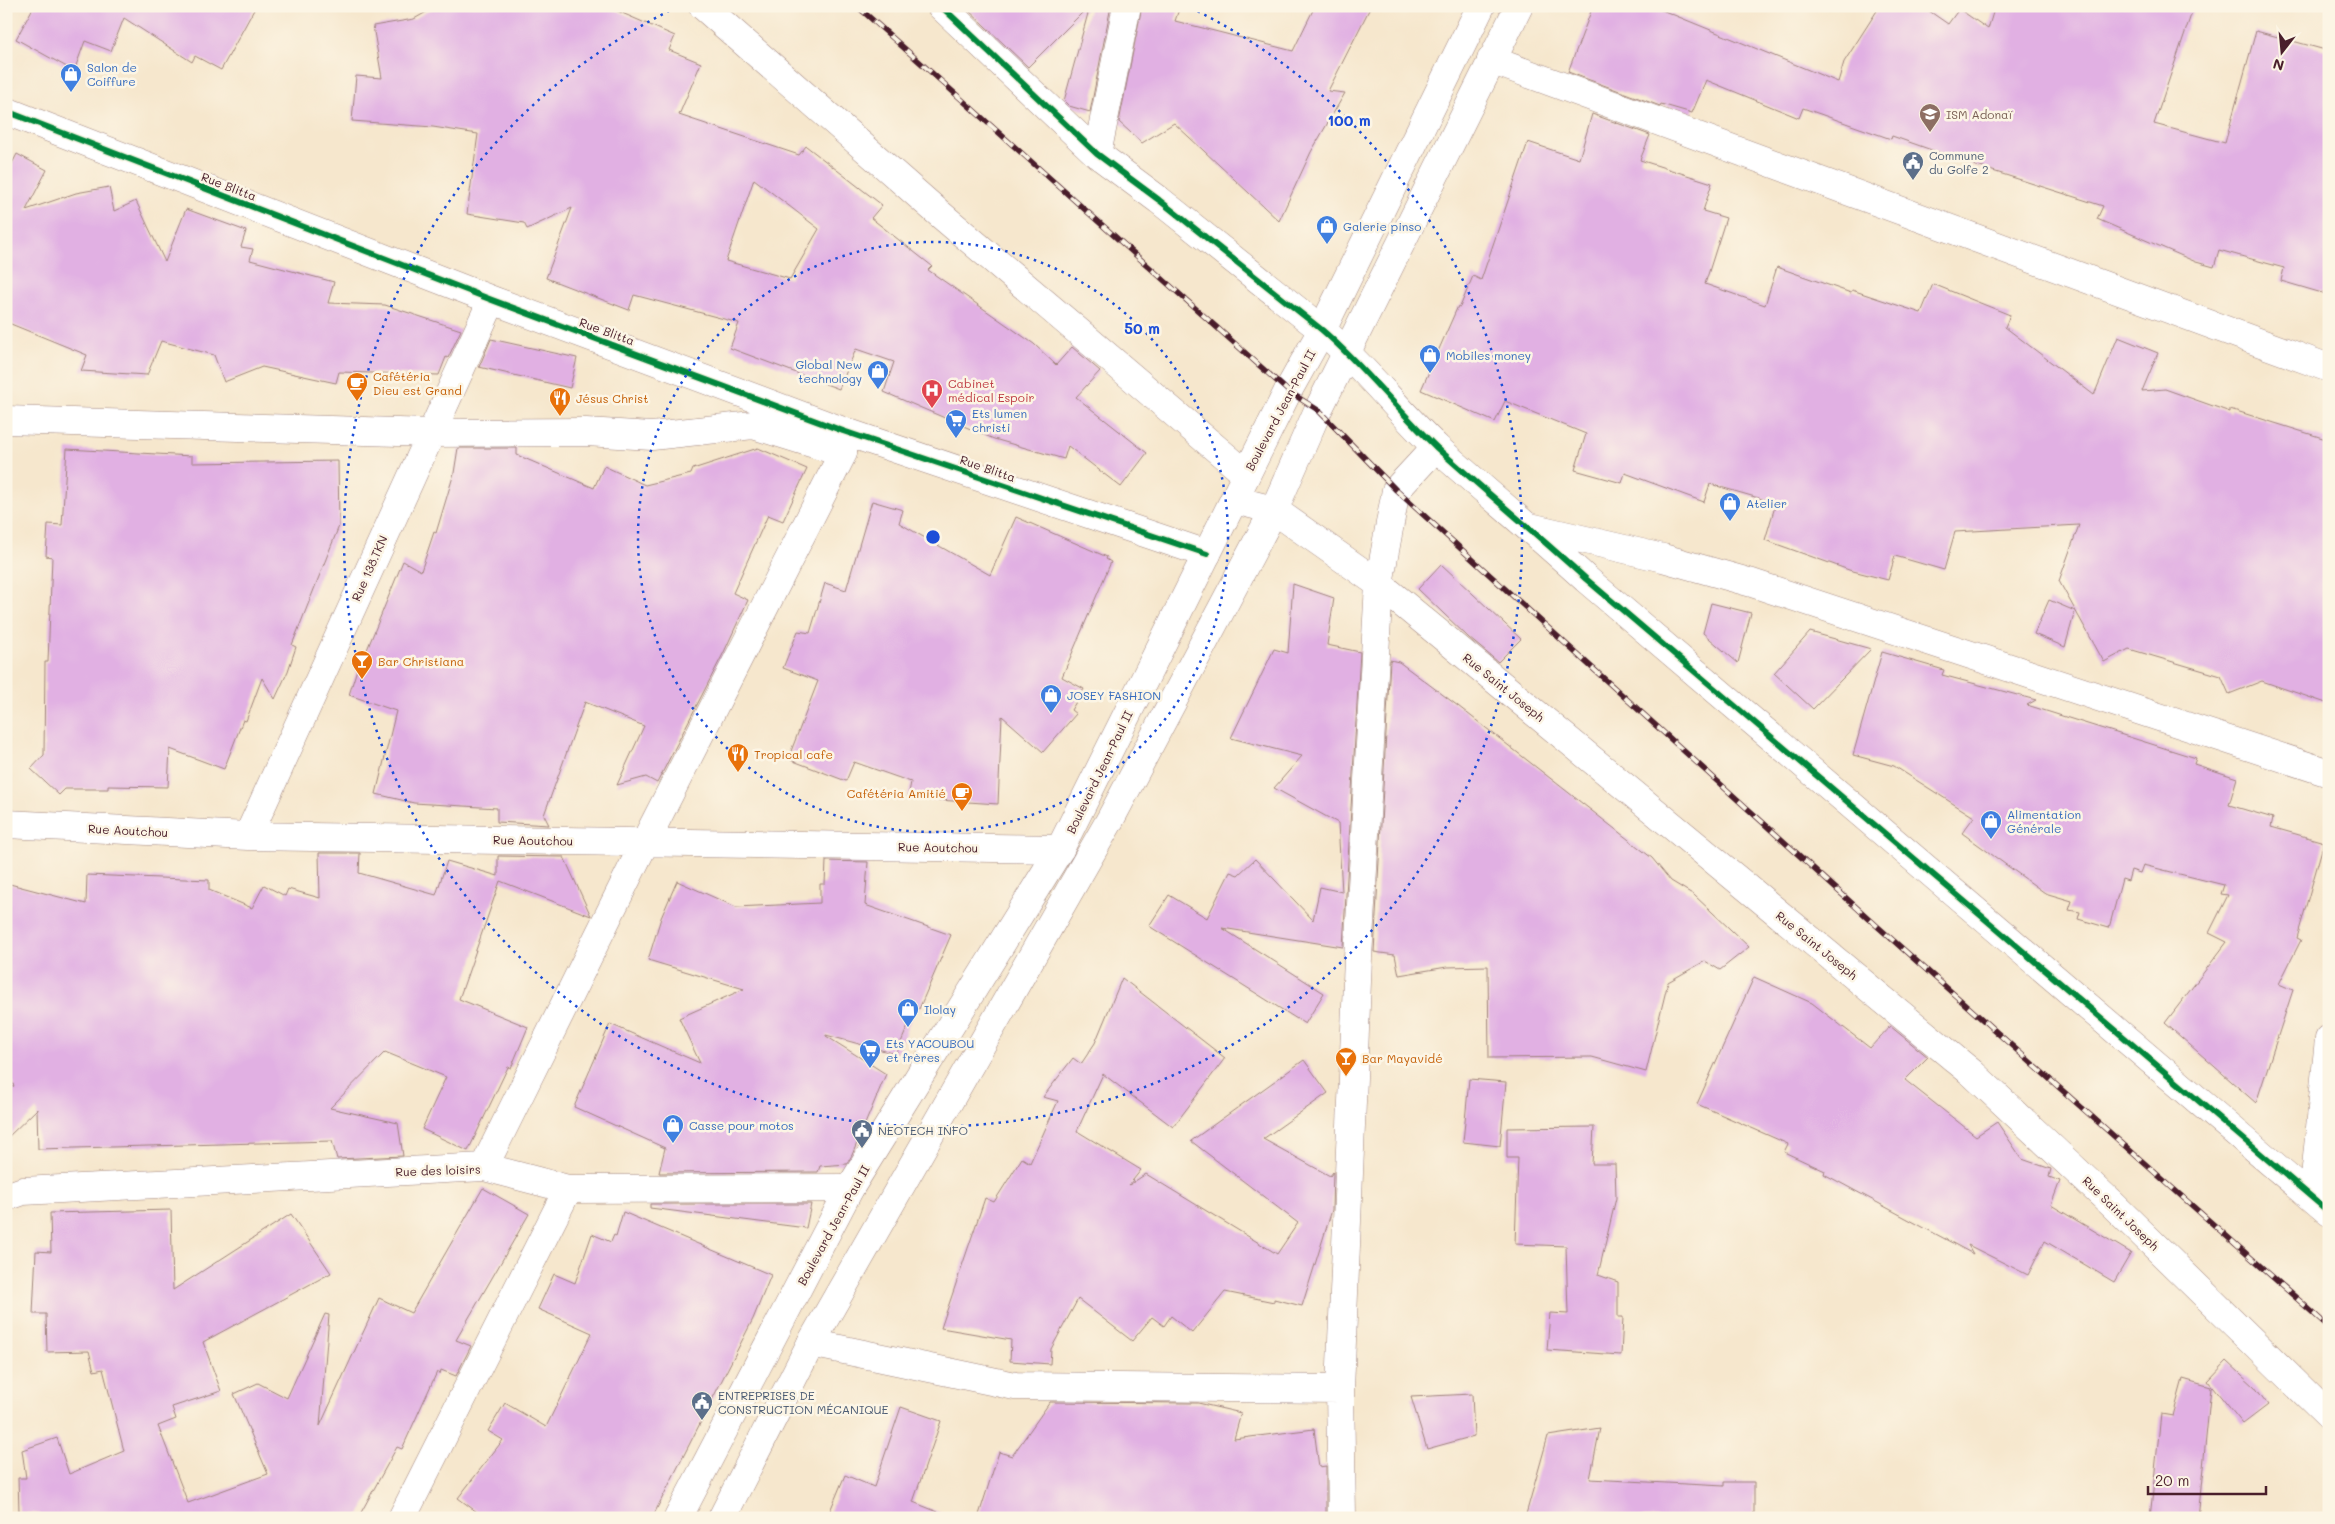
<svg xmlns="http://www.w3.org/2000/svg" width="2335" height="1524" font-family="Mali,sans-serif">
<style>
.building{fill:#e1b0e3;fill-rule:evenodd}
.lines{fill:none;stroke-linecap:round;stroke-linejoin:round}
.minor-casing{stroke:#a0837c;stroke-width:29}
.secondary-casing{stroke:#a0837c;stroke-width:29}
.minor{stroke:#fff;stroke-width:28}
.secondary{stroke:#fff;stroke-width:28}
.rail-casing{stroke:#4a1f2b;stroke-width:5.5}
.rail{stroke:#fcf5e5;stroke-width:4;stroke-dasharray:11;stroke-linecap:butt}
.cycleway-casing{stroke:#fcf5e5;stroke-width:9}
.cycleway{stroke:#00873e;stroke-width:6}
.ring{fill:none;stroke:#1d4ed8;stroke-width:2.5;stroke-dasharray:2.5 5}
.labels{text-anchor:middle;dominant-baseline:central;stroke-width:5;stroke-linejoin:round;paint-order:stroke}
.shop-label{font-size:12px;fill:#366cbe;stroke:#fcf5e5;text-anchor:start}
.education-label{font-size:12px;fill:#785e54;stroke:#fcf5e5;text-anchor:start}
.service-label{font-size:12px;fill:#4e5e75;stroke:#fcf5e5;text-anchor:start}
.street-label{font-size:12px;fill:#4a1f2b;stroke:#fcf5e5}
.food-label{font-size:12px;fill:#c56008;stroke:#fcf5e5;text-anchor:start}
.health-label{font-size:12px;fill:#be3a42;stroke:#fcf5e5;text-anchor:start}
.centre{fill:#1d4ed8;stroke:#fcf5e5;stroke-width:2.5}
.ring-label{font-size:15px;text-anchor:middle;font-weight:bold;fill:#1d4ed8;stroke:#fcf5e5;stroke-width:5;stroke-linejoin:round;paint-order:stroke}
</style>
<rect width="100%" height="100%" fill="#fcf5e5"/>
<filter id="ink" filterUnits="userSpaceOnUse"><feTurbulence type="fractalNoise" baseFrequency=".02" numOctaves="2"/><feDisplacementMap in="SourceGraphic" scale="10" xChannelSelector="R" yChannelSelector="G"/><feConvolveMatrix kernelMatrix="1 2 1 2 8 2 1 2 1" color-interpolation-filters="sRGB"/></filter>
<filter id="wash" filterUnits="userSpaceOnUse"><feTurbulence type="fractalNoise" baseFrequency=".0096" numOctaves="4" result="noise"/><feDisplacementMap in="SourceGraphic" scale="20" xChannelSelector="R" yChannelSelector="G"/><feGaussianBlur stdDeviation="1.12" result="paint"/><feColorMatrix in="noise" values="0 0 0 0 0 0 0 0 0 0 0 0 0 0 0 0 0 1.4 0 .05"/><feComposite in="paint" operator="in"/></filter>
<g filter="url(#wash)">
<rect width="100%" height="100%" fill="#f6e7cd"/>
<g id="blocks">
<path class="building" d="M34,6H256L221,70L195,56L192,62L124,18L111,51L85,41L74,71L16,39Z
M437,6H606L675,36L669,50L701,63L679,115L799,155L806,146L882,205L871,218L932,266L928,270L1034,344L1056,365L1072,347L1100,371L1076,397L1147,453L1121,487L1068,446L1064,459L994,439L884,392L894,362L856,349L839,389L730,348L739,323L634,295L629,310L546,278L572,208L527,229L524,223L467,214L478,134L433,127L352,121L356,76L382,78L373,26L414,19ZM754,179L819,229L790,279L726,261Z
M964,6H1089L1028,67Z
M1090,6H1111L1090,112L1069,106L1064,101Z
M1142,6H1180L1175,21L1293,51L1315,6H1371L1328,91L1345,93L1311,152L1279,221L1174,123L1142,143L1119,122Z
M1593,6H1652L1838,82L1844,62L1880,6H1922L1948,24L1959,9L1988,29L1995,6H2194L2154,124L2225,143L2256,31L2329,51V295L2281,281L2284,268L2219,250L2214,267L2196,262L2097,219L2103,206L1977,166L1892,136L1891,139L1803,108L1799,118L1706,80L1692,113L1661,104L1660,106L1568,72Z
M1592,114L1650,135L1640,160L1712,183L1703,211L1726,218L1705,284L1765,305L1777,267L1851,293L1852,290L1921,313L1933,284L2010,315L2005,327L2094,395L2118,337L2158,353L2142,391L2165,389L2230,412V409L2329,440V704L2262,681L2229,694L2221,676L2129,649L2104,662L2059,581L2079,525L1955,532L1944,570L1895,556L1888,580L1849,570L1765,540L1776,503L1710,484L1704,502L1625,473L1622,483L1575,470L1586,434L1505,401L1495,422L1421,390L1458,306L1460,307L1473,276L1481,280L1528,142L1579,159Z
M17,154L47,170L26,210L76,193L109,187L114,211L136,201L165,262L186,209L246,231L241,247L253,249L250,260L334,282L328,303L385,305L461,330L448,358L446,357L439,375L339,372L336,383L262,367L224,382L214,355L161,341L147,375L81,371L87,355L6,322V175Z
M491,339L577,358L570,388L479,367Z
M458,448H517V455L594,488L604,466L645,485L691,474L693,469L758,448L807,469L783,521L768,515L733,593L748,600L724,652L657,783L646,777L617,785L644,726L585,702L544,815L549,825L497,822V808L414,803L376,794L396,711L349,695L358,666L360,667L403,561L421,571L434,532L436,533L454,473Z
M67,449L192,456V463L338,461L339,526L292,645L296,647L288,671L275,699L262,678L246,721L243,720L224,769L170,749L168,787L108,786V789H65L59,795L31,769L44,755L45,662H48L52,557L46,556L48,524L62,525Z
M872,501L903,510L899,523L990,575L1016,517L1107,557L1106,559L1111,562L1062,677L1084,689L1071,710L1076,714L1043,752L1002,716L998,804L908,798L911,782L854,762L846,781L788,759L818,681L783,668L798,631L810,633L825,583L846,590Z
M1441,564L1521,639L1498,662L1469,638L1418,589Z
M1293,584L1334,598L1327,645L1360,652L1343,947L1222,928L1324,993L1305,1024L1149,926L1169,895L1207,918L1230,872L1238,875L1255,859L1313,920L1320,887L1342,892L1338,823L1274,788L1302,756L1231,738L1274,649L1288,653Z
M2049,600L2075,611L2065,647L2034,634Z
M1711,603L1751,613L1738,663L1703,633Z
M1810,632L1871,649L1813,709L1774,673Z
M1882,652L1944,670L1942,675L2036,700L2027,705L2196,758L2194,764L2237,778L2229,805L2273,818L2271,827L2324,842L2297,938L2301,940L2279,984L2293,990L2256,1103L2165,1023L2227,942L2209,933L2228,895L2221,894L2224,885L2143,865L2140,873L2131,870L2128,881L2122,879L2109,928L2078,919L2080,912L2069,910L2072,901L2045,893L1962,833L1974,817L1894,766L1853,755Z
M1390,660L1399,662L1458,706L1652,858L1671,881L1694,895L1749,947L1720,970L1705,961L1668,982L1646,1072L1592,1057L1489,1058L1488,966L1447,967L1399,975L1395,955L1374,952Z
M319,853H360L359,873L436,895L447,861L498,876V856L564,857L591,916L500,881L459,999L528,1027L511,1068L508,1067L468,1151L422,1129L446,1077L385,1052L330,1108L398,1123L403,1156L337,1159L332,1141L38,1149L37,1109L6,1139V1090L14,1086L6,1071V883L86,904L87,875L209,880V890L252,908L264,885L285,896L288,889L320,898Z
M826,861L868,862L865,905L951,935L919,1009L916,1007L896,1054L826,1035V1036L886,1074L852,1155L847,1164L820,1166L818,1172L659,1173L665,1148L574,1107L610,1024L700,1063L679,1018L744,989L648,960L661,918L677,881L736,907L820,903V884H825Z
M1754,977L1812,1003L1870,1048L1890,1026L1928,1057L1905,1080L1976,1136L1997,1122L2022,1159L2051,1169L2049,1177L2060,1181L2051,1205L2131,1253L2114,1282L2045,1241L2028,1275L1968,1245L1973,1254L1824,1174L1825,1171L1784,1152L1788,1144L1697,1104Z
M1122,978L1225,1058L1173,1127L1103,1074L1077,1131L1141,1170L1129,1185L1146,1174L1277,1254L1298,1223L1191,1141L1304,1060L1328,1093L1263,1139L1330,1176L1333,1172L1332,1210L1302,1306L1274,1299V1302L1225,1292L1192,1333L1171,1316L1164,1326L1152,1317L1132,1341L1078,1299L1051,1349L1050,1364L1010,1361L1011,1340L941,1328L985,1198L994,1202L1022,1158L1030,1163L1058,1101L1043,1097L1073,1058L1081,1064L1095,1043Z
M1469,1079L1506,1082L1500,1146L1463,1142Z
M1594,1127L1592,1164H1615L1616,1198L1598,1275L1618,1282V1317H1623L1621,1355L1547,1350L1550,1313L1568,1314L1566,1246L1515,1244L1518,1158H1507V1128Z
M483,1188L529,1214L456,1340L471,1346L456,1376L441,1370L440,1374L437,1372L402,1449L397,1447L358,1518H41L40,1514L19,1512L18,1478H26L22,1450L57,1438L69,1474L124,1451L103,1369L94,1371L89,1351L47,1352L46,1314H33L36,1251L51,1252L50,1213L171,1210L173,1290L291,1214L331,1273L203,1342L221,1391L172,1407L176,1419L158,1426L188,1503L268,1474L234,1394L258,1383L287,1398L325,1314L329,1315L320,1426L379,1298L411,1313Z
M650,1204H811L806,1228L650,1208Z
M623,1212L771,1275L753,1319L652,1518H485L458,1498L503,1440L488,1431L505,1403L546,1427L592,1333L538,1309L554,1274L575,1283L592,1234L611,1242L614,1235L616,1236Z
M2227,1361L2255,1387L2268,1405L2243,1424L2208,1381Z
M2183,1379L2211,1387L2198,1518H2150L2161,1414L2173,1416Z
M1472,1394L1474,1436L1427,1449L1411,1397Z
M1050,1402L1198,1403L1241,1413L1234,1439L1314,1429L1319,1467L1326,1466V1518H978L999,1452L1012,1456Z
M901,1407L941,1421L913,1502L948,1516V1518H827L845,1475L874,1487Z
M1600,1428L1590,1479L1724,1486V1482H1754V1518H1525L1548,1436Z"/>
</g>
</g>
<g filter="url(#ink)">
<use href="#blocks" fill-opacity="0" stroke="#a0837c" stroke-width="1"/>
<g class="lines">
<g class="minor-casing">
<path id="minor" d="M703,6L941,215L1246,474
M941,6L1097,154L1159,200L1322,330C1364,366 1397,410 1437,448C1486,492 1537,534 1586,579L2329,1212
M1491,60L2329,368
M6,111L492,300L843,431L1207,554
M1097,154L1127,6
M6,420L431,433L586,432L652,436L753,425L843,453
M1234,500L1274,510L1379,584L1972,1073L2112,1204L2329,1416
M1530,527L1663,558L1752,583L2329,773
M6,824L248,836L1060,849
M248,836L492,300
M484,1167L645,842L843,453V435
M6,1197L23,1191L484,1167L568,1189L850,1188
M2313,1197L2329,1039
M811,1343L1015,1386L1340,1389
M402,1518L568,1189
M1342,1518L1340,1389L1358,958L1379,584L1396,490L1436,447"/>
</g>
<g class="secondary-casing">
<path id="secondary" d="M678,1518L850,1188L1060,849L1288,391L1322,330L1481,6
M722,1518L811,1343L1110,820L1274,510L1318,410L1519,6"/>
</g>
<use href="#minor" class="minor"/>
<use href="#secondary" class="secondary"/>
<g class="rail-casing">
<path id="rail" d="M857,6L1288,391L1318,410L1396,490L1877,926L2329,1327"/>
</g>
<use href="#rail" class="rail"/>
<g class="cycleway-casing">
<path id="cycleway" d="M941,6L1097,154L1159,200L1322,330C1364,366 1397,410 1437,448C1486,492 1537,534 1586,579L2329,1212
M6,111L492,300L843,431L1207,554"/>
</g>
<use href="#cycleway" class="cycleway"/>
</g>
</g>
<g class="ring">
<circle cx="933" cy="537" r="295"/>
<path d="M1191 8A589 589 0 1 1 675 8"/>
</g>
<defs>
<g id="shop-pin" transform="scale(1.125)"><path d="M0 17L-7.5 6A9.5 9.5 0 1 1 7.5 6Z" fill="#3f7fe0" stroke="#fcf5e5"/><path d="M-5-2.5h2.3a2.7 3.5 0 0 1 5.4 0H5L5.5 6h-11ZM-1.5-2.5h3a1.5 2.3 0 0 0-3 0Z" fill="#fff"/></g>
<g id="university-pin" transform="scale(1.125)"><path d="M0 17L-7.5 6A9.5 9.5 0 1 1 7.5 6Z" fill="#8d6e63" stroke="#fcf5e5"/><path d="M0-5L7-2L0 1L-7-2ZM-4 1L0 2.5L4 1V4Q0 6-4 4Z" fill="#fff"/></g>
<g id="civic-pin" transform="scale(1.125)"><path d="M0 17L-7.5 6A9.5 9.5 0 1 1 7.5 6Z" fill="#5c6f8a" stroke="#fcf5e5"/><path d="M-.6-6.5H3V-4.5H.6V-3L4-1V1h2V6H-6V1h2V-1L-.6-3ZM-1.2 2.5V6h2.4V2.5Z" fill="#fff"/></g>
<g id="cafe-pin" transform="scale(1.125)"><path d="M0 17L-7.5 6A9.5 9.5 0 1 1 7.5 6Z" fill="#e8710a" stroke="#fcf5e5"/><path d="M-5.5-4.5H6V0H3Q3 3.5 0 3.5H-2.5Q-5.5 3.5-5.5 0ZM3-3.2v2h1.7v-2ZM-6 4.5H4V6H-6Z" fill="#fff"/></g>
<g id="hospital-pin" transform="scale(1.125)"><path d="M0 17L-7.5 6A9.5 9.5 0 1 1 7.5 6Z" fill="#e0444e" stroke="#fcf5e5"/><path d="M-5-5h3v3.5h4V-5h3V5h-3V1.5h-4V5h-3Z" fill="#fff"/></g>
<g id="restaurant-pin" transform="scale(1.125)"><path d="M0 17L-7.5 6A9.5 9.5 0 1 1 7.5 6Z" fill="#e8710a" stroke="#fcf5e5"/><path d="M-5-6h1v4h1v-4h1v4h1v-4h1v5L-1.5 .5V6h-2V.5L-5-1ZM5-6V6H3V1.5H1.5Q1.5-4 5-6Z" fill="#fff"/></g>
<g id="supermarket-pin" transform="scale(1.125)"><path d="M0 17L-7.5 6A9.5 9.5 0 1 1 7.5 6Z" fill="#3f7fe0" stroke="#fcf5e5"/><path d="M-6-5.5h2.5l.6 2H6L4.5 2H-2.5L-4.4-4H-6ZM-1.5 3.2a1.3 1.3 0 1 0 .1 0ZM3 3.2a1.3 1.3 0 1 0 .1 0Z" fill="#fff"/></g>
<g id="bar-pin" transform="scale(1.125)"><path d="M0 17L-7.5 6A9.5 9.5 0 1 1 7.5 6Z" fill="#e8710a" stroke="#fcf5e5"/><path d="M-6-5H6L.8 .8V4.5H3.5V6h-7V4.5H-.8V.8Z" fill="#fff"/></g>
</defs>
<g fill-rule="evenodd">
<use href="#shop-pin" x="71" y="74"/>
<use href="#university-pin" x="1930" y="114"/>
<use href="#civic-pin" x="1913" y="162"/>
<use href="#shop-pin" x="1327" y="226"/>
<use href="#shop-pin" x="1430" y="355"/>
<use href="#shop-pin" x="878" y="371"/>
<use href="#cafe-pin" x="357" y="383"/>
<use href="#hospital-pin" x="932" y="390"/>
<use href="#restaurant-pin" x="560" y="398"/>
<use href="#supermarket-pin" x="956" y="420"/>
<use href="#shop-pin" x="1730" y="503"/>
<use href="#bar-pin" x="362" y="661"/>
<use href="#shop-pin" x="1051" y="695"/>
<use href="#restaurant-pin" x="738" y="754"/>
<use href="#cafe-pin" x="962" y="793"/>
<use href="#shop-pin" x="1991" y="821"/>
<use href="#shop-pin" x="908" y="1009"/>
<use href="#supermarket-pin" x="870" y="1050"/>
<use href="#bar-pin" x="1346" y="1058"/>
<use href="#shop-pin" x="673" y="1125"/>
<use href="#civic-pin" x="862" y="1130"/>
<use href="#civic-pin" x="702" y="1402"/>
</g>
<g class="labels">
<g class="shop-label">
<text x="87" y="67">Salon de<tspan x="87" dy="14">Coiffure</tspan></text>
<text x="1343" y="226">Galerie pinso</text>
<text x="1446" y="355">Mobiles money</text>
<text x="862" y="364" text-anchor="end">Global New<tspan x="862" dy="14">technology</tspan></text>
<text x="972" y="413">Ets lumen<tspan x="972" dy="14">christi</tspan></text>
<text x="1746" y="503">Atelier</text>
<text x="1067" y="695">JOSEY FASHION</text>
<text x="2007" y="814">Alimentation<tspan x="2007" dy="14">Générale</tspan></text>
<text x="924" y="1009">Ilolay</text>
<text x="886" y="1043">Ets YACOUBOU<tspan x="886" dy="14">et frères</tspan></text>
<text x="689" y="1125">Casse pour motos</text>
</g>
<g class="education-label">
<text x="1946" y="114">ISM Adonaï</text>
</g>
<g class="service-label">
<text x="1929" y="155">Commune<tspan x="1929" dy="14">du Golfe 2</tspan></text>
<text x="878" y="1130">NEOTECH INFO</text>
<text x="718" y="1395">ENTREPRISES DE<tspan x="718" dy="14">CONSTRUCTION MÉCANIQUE</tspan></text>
</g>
<g class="street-label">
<text transform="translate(229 186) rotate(21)">Rue Blitta</text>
<text transform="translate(607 331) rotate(20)">Rue Blitta</text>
<text transform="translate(1280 410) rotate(-62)">Boulevard Jean-Paul II</text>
<text transform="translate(988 468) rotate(19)">Rue Blitta</text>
<text transform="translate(369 568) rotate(-66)">Rue 138.TKN</text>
<text transform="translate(1504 687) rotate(39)">Rue Saint Joseph</text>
<text transform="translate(1099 772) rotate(-64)">Boulevard Jean-Paul II</text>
<text transform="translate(128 830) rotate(3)">Rue Aoutchou</text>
<text transform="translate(533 840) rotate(1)">Rue Aoutchou</text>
<text transform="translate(938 847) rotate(1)">Rue Aoutchou</text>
<text transform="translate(1817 945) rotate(39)">Rue Saint Joseph</text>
<text transform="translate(438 1170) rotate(-2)">Rue des loisirs</text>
<text transform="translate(2121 1213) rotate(44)">Rue Saint Joseph</text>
<text transform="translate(833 1225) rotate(-61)">Boulevard Jean-Paul II</text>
</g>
<g class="food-label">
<text x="373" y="376">Cafétéria<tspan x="373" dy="14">Dieu est Grand</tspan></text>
<text x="576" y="398">Jésus Christ</text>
<text x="378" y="661">Bar Christiana</text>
<text x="754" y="754">Tropical cafe</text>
<text x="946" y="793" text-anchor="end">Cafétéria Amitié</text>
<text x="1362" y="1058">Bar Mayavidé</text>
</g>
<g class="health-label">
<text x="948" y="383">Cabinet<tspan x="948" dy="14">médical Espoir</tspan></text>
</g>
</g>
<circle cx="933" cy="537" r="8" class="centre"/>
<g class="ring-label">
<text x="1349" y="126">100 m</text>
<text x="1142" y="334">50 m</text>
</g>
<rect width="2335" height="1524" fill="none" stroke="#fcf5e5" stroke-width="25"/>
<g transform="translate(2282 52) rotate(196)" stroke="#fcf5e5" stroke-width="4" paint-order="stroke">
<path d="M0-4L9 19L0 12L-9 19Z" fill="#4a1f2b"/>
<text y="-8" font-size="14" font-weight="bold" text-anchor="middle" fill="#4a1f2b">N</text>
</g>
<path d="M2148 1486v8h118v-8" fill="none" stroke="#4a1f2b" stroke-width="2.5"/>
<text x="2155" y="1486" font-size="15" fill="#4a1f2b" stroke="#fcf5e5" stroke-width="4" paint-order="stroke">20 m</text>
</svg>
